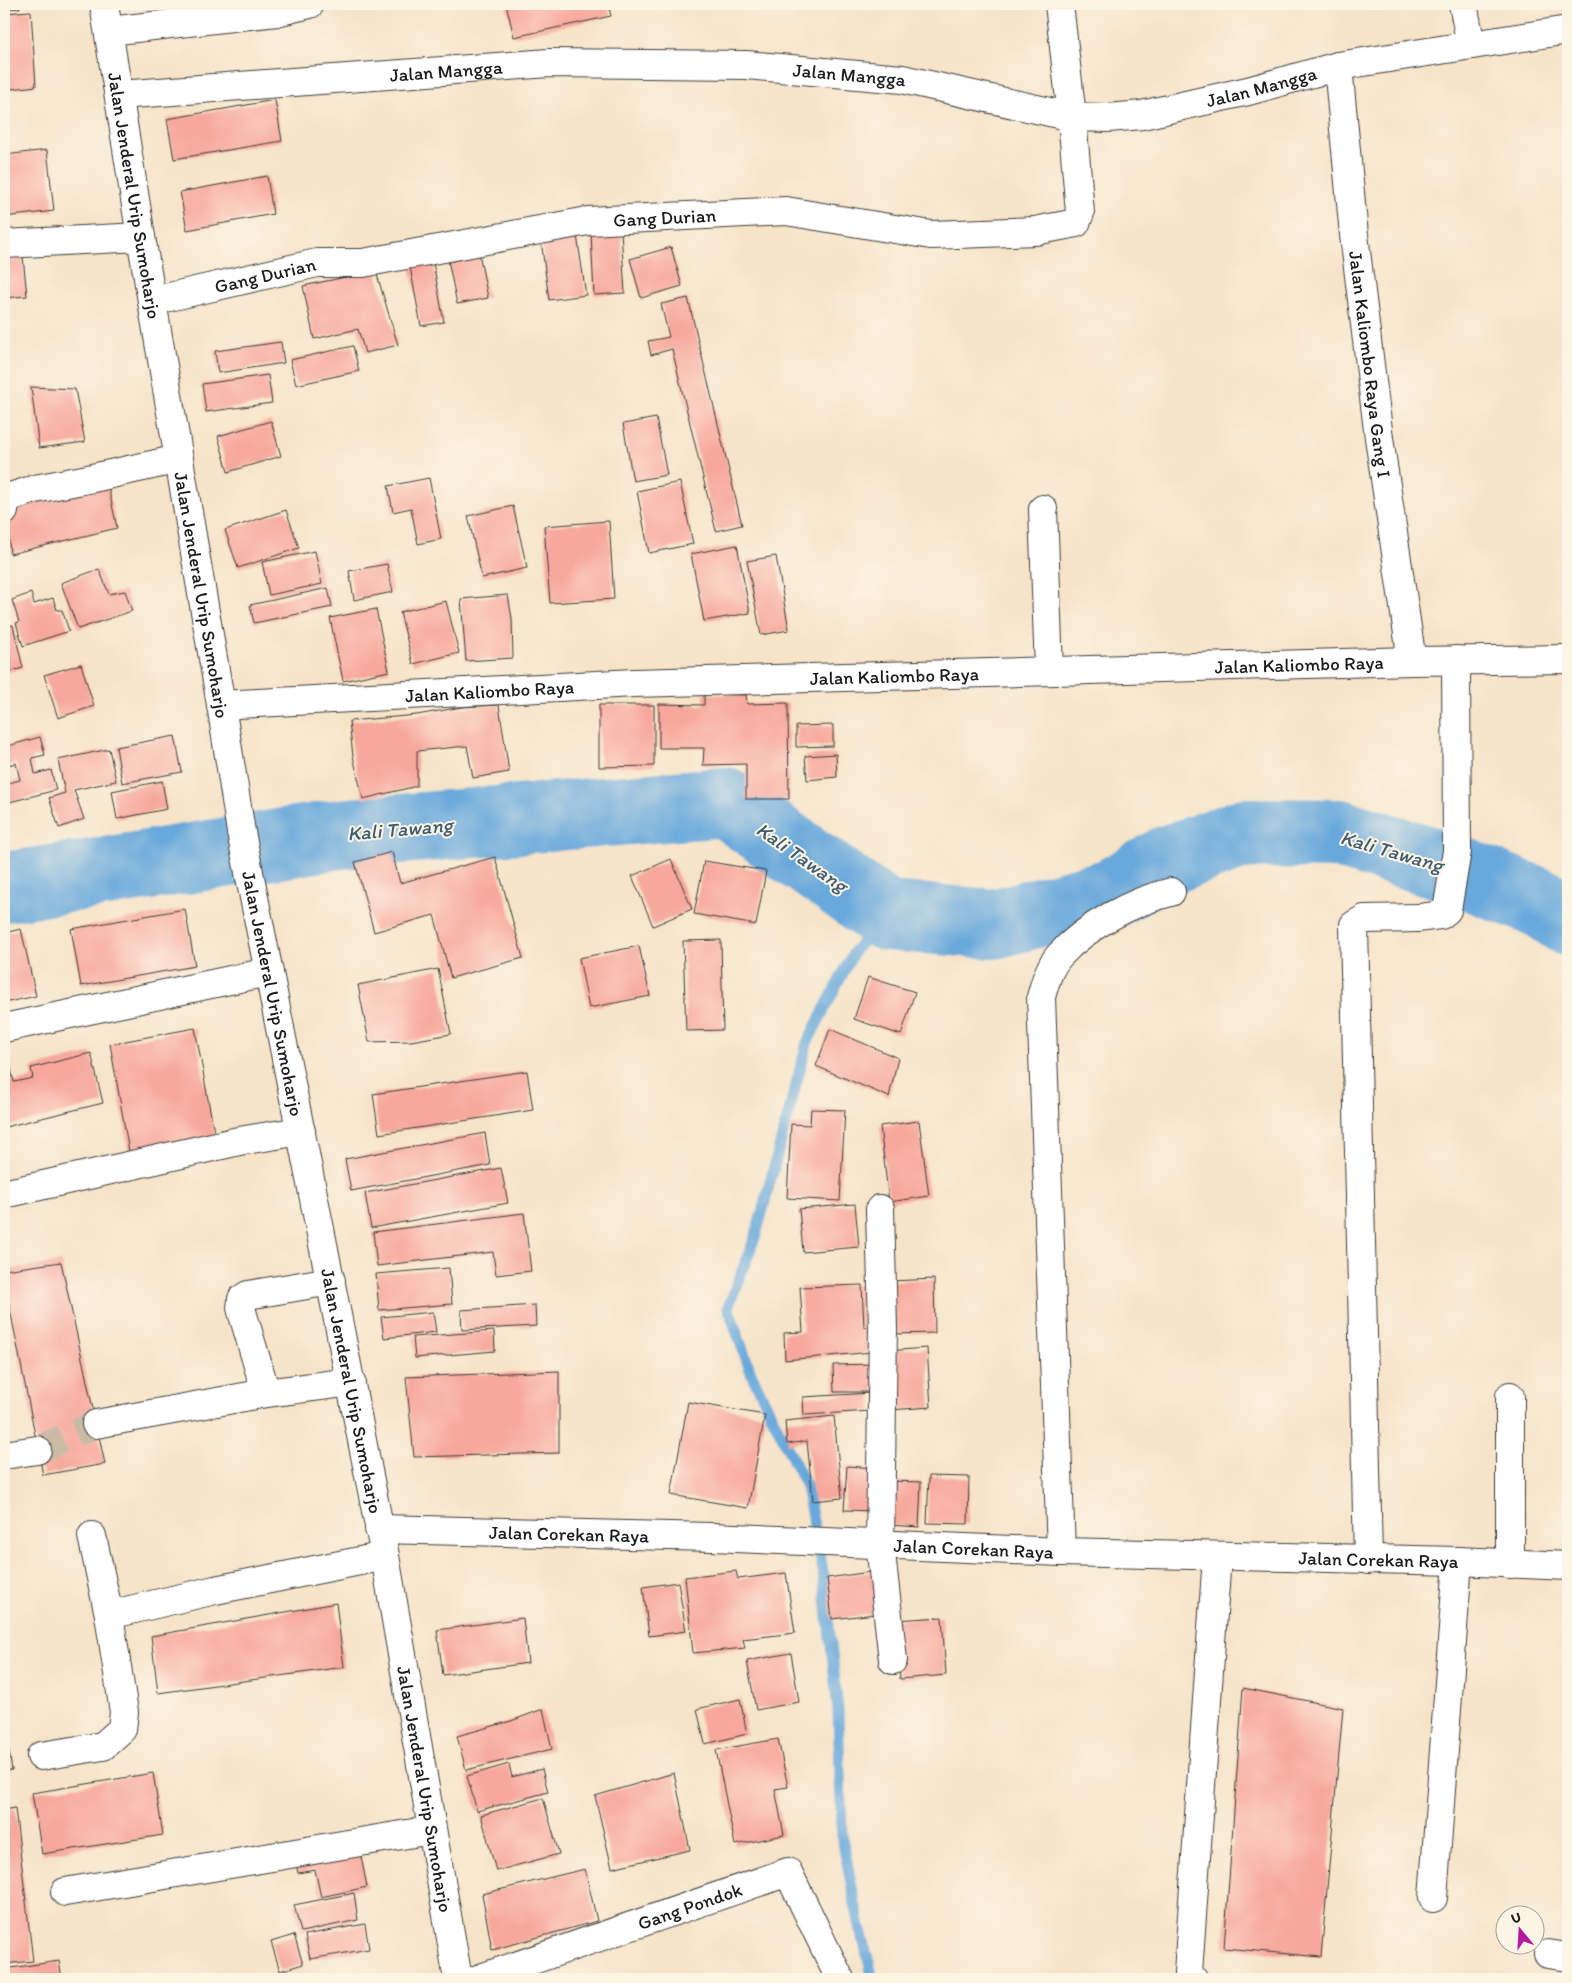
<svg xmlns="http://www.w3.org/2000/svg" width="1572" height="1983" font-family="Itim,sans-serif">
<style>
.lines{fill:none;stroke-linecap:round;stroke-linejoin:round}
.stream{stroke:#68a8db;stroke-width:11}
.river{stroke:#68a8db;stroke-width:70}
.building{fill:#f7a89c}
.minor-tunnel{stroke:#cabba6;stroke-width:28;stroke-dasharray:28 14;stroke-linecap:butt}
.minor-casing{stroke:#3d3a36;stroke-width:30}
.highway-casing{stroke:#3d3a36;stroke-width:30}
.minor{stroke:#fff;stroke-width:28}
.highway{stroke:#fff;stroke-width:28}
.labels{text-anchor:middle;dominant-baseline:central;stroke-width:4;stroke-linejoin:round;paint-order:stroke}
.street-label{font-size:19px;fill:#1c1c1c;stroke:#fcf5e5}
.water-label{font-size:20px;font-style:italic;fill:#3e5b72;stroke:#fcf5e5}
</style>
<rect width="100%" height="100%" fill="#fcf5e5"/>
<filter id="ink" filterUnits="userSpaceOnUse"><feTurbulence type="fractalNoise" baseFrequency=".02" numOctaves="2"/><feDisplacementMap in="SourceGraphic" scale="10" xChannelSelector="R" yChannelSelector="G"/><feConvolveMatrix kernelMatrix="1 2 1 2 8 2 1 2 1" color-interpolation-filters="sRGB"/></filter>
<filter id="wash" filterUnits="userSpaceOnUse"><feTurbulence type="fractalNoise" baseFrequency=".0096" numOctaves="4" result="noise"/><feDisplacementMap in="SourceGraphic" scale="20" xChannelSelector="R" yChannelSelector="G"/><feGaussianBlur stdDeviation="1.12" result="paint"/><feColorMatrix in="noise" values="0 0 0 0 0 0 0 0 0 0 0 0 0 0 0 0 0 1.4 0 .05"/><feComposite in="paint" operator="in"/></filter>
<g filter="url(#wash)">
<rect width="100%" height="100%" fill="#f6e3c8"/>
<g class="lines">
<path class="stream" d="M873,1979L858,1918L842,1837L838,1710L823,1571L806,1486L751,1373L728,1307L756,1235L807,1043L855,950L886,916"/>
<path class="river" d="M4,887L99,873L340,834L725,802L886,916L994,924L1112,893L1168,860L1245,833L1340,834L1452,868L1543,904L1568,921"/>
</g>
<g id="blocks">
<path class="building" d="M4,4H19L20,8L4,9Z
M506,4H608L611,16L514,37Z
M31,11L36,86L4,90V13Z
M275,100L282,141L174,159L167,119Z
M47,150L54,211L4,217V155Z
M267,176L273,214L187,230L180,192Z
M621,231L625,293L594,295L591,233Z
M577,235L586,295L549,300L541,240Z
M477,243L488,298L457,304L446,250Z
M22,247L27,296L4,298V249Z
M671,247L682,286L641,298L630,259Z
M432,257L444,322L421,326L409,261Z
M375,268L398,345L365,353L358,329L314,339L303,286L346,277Z
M688,298L742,525L716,531L672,349L651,355L648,341L669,337L661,304Z
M281,342L284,363L218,373L215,351Z
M353,346L359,371L296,385L290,360Z
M268,375L272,403L206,412L202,384Z
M31,387L75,389L85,442L39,448Z
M656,418L667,475L633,481L623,424Z
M271,421L281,456L228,472L218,436Z
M429,478L441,539L418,544L411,508L393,512L388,486Z
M107,481L117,528L10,554L6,505Z
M680,482L693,544L649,553L637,491Z
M513,506L527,568L482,578L468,516Z
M286,510L299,548L238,568L225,530Z
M609,521L614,599L550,603L544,526Z
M737,545L750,613L704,621L691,554Z
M315,551L322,584L269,595L262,562Z
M776,556L789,630L761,635L747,561Z
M387,564L393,592L354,600L349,571Z
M99,569L109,594L125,591L132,611L78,629L61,583Z
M328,588L332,607L254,623L250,605Z
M31,593L34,604L53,598L57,610H62L69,631L23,646L16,623L19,622L12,600Z
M508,595L512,619L513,658L466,661L461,599Z
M446,601L459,653L413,664L400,612Z
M376,609L389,671L343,681L330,618Z
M13,625L23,668L4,673V627Z
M81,664L94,706L58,718L44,675Z
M704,694L746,695L747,704L788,703L789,799H746V764L703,765L704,748H659V704L704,705Z
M499,705L509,772L473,778L467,746L417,751V786L363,799L353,756L349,721L417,715L462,707Z
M599,705H654V766L599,767Z
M833,725V746L796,747V726Z
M175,736L182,772L122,783L116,747Z
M40,737L45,755L32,758L35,774L51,770L56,790L6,803L4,784L20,780L16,763L4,766V747Z
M109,749L116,781L74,790L84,819L59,828L49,798L65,793L58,760Z
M836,754L837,777L807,780L805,756Z
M162,781L167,809L117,819L112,791Z
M392,852L400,883L495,857L523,958L451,978L434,915L374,932L355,862Z
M671,859L692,909L653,926L632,876Z
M704,861L766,871L756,925L694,914Z
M185,909L195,966L81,986L71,929Z
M21,929L36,996L4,1003V933Z
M721,940L723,1030L686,1031L683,941Z
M639,946L650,996L589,1008L579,958Z
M438,969L451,1034L411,1041L369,1042L358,985Z
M868,977L915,992L901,1035L854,1019Z
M195,1028L216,1143L131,1163L110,1044Z
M830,1029L898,1058L889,1097L816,1066Z
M91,1053L103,1103L5,1127L4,1120V1068L10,1066L14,1082L33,1078L31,1068Z
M527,1071L533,1110L379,1134L373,1094Z
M811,1109L845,1110L840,1201L787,1198L791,1124L810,1125Z
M919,1121L929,1196L889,1202L880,1126Z
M485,1133L490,1165L351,1191L345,1159Z
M501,1168L508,1203L371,1228L365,1193Z
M855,1204L859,1247L803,1252L799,1209Z
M524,1213L531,1271L496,1275L493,1252L377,1266L373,1232Z
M61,1262L105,1464L43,1475L4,1279V1270Z
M449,1268L452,1304L379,1310L376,1274Z
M934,1279L935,1333L893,1334L891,1281Z
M862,1285L864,1327L872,1326L873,1352L785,1360L784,1333L803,1332L800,1287Z
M535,1305L536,1326L462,1330L461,1310Z
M433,1312L436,1332L384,1338L381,1317Z
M494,1331L495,1351L415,1358L413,1337Z
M927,1348L931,1407L890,1410L886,1351Z
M875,1364L874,1392H834L833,1365Z
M559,1371V1453L414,1457L406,1377Z
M871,1393L872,1411L804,1415L803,1397Z
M688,1402L765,1415L748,1508L671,1495Z
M834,1416L842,1498L813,1501L807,1441L787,1444L785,1421Z
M847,1466L875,1468L872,1511L844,1510Z
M929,1476L969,1477L968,1524L927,1523Z
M891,1481L921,1482L919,1527L889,1525Z
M736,1571L738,1579L786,1573L795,1633L743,1639L745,1648L693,1653L685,1577Z
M878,1571L884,1613L832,1619L827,1578Z
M678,1582L686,1631L649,1636L643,1587Z
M336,1603L344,1667L158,1693L151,1636Z
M942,1617L946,1675L900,1679L896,1620Z
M523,1618L528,1663L443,1675L437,1630Z
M791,1653L799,1702L756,1710L747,1661Z
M1243,1688L1343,1708L1321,1957L1224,1948Z
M740,1699L747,1734L705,1744L697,1709Z
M543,1709L552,1749L466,1770L457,1736L511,1721Z
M4,1721L12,1770L4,1771Z
M778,1739L788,1787L775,1789L784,1835L735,1845L716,1750Z
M509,1764L512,1777L542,1769L548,1792L477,1811L467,1776Z
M153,1773L163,1835L42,1854L32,1793Z
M674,1773L690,1850L612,1868L595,1796Z
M543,1798L559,1854L496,1871L481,1815Z
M15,1808L33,1961L4,1964V1810Z
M360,1851L367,1887L321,1897L315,1870L298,1873L296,1864Z
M585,1869L597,1921L492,1950L482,1894Z
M354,1893L358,1920L301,1932L294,1905Z
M365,1924L369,1949L310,1959L305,1935Z
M294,1935L303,1964L280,1971L271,1942Z
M59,1961L62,1979H4V1969Z"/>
</g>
</g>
<g filter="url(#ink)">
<use href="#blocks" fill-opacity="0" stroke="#3d3a36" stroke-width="1"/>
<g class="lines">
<path class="minor-tunnel" d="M37,1450L96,1424"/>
<g class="minor-casing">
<g id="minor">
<path d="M1463,4L1471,45"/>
<path d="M109,31L277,12L310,4"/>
<path id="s1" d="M1338,66L1354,235L1379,438L1412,661"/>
<path id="s2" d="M119,95L549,63L746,65L902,79L1072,117L1108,118L1142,115L1248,91L1338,66L1568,30"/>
<path d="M4,244L141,237"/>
<path id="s3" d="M152,301L317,263H363L588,221L786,211L931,235L1035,231L1076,223L1080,213L1072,117L1059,4"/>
<path d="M1043,509L1049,671"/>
<path d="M4,511L5,504L10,497L35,489L88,479L179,459"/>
<path id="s4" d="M221,705L634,683L1412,661L1568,659"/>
<path d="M4,1028L268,972"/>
<path d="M4,1194L239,1141L301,1131"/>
<path d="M880,1209L883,1328L880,1544L893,1660"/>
<path d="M331,1281L248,1295L242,1299L241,1308L266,1393L351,1382"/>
<path d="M1510,1396V1564"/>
<path d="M96,1424L266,1393"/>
<path d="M4,1455L37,1450"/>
<path id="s5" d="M379,1529L712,1537L1061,1552L1458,1561L1568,1566"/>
<path d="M1061,1552L1041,997C1045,983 1049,967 1059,956C1086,926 1133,901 1171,892"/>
<path d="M1368,1560L1354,925L1364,919L1419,918L1441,915L1447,910L1457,851L1456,660"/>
<path d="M109,1615L215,1590L385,1556"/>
<path d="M41,1756L103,1746L122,1729L124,1712L109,1615L92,1536"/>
<path d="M65,1892L431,1830"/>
<path d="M1433,1898L1458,1561"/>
<path d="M1548,1954L1568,1957"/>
<path id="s6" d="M478,1979L788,1872L840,1979"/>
<path d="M1193,1979L1188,1973L1217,1556"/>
</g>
</g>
<g class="highway-casing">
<g id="highway">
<path id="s7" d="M104,4L141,237L221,705L241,832L385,1556L458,1979"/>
</g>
</g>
<use href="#minor" class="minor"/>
<use href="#highway" class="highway"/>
</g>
</g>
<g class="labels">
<g class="street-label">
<text stroke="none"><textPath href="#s2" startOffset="328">Jalan Mangga</textPath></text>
<text stroke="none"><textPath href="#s2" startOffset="732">Jalan Mangga</textPath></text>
<text stroke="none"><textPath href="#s2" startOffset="1152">Jalan Mangga</textPath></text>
<text stroke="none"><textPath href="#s7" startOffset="194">Jalan Jenderal Urip Sumoharjo</textPath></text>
<text stroke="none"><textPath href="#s3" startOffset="521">Gang Durian</textPath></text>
<text stroke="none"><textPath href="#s3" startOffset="116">Gang Durian</textPath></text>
<text stroke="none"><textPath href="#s1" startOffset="300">Jalan Kaliombo Raya Gang I</textPath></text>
<text stroke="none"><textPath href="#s7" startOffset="599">Jalan Jenderal Urip Sumoharjo</textPath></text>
<text stroke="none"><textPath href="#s4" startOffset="1079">Jalan Kaliombo Raya</textPath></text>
<text stroke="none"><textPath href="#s4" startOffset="674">Jalan Kaliombo Raya</textPath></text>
<text stroke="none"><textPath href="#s4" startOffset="269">Jalan Kaliombo Raya</textPath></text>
<text stroke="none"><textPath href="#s7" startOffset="1004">Jalan Jenderal Urip Sumoharjo</textPath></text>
<text stroke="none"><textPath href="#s7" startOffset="1409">Jalan Jenderal Urip Sumoharjo</textPath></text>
<text stroke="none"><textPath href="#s5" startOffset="190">Jalan Corekan Raya</textPath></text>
<text stroke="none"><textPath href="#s5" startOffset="595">Jalan Corekan Raya</textPath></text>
<text stroke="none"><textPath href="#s5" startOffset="1000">Jalan Corekan Raya</textPath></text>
<text stroke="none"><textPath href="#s7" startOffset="1814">Jalan Jenderal Urip Sumoharjo</textPath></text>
<text stroke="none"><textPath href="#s6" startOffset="224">Gang Pondok</textPath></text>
</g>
<g class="water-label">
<text transform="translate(400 829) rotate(-5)">Kali Tawang</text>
<text transform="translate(1392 851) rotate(16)">Kali Tawang</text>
<text transform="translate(802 857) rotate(35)">Kali Tawang</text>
</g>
</g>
<rect width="1572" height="1983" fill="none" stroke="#fcf5e5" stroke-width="20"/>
<g transform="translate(1520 1930) rotate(342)"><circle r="24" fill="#fcf5e5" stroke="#a29e95"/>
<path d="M0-4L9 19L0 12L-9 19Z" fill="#b5179e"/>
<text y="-8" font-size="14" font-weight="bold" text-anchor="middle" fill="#1c1c1c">U</text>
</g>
</svg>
